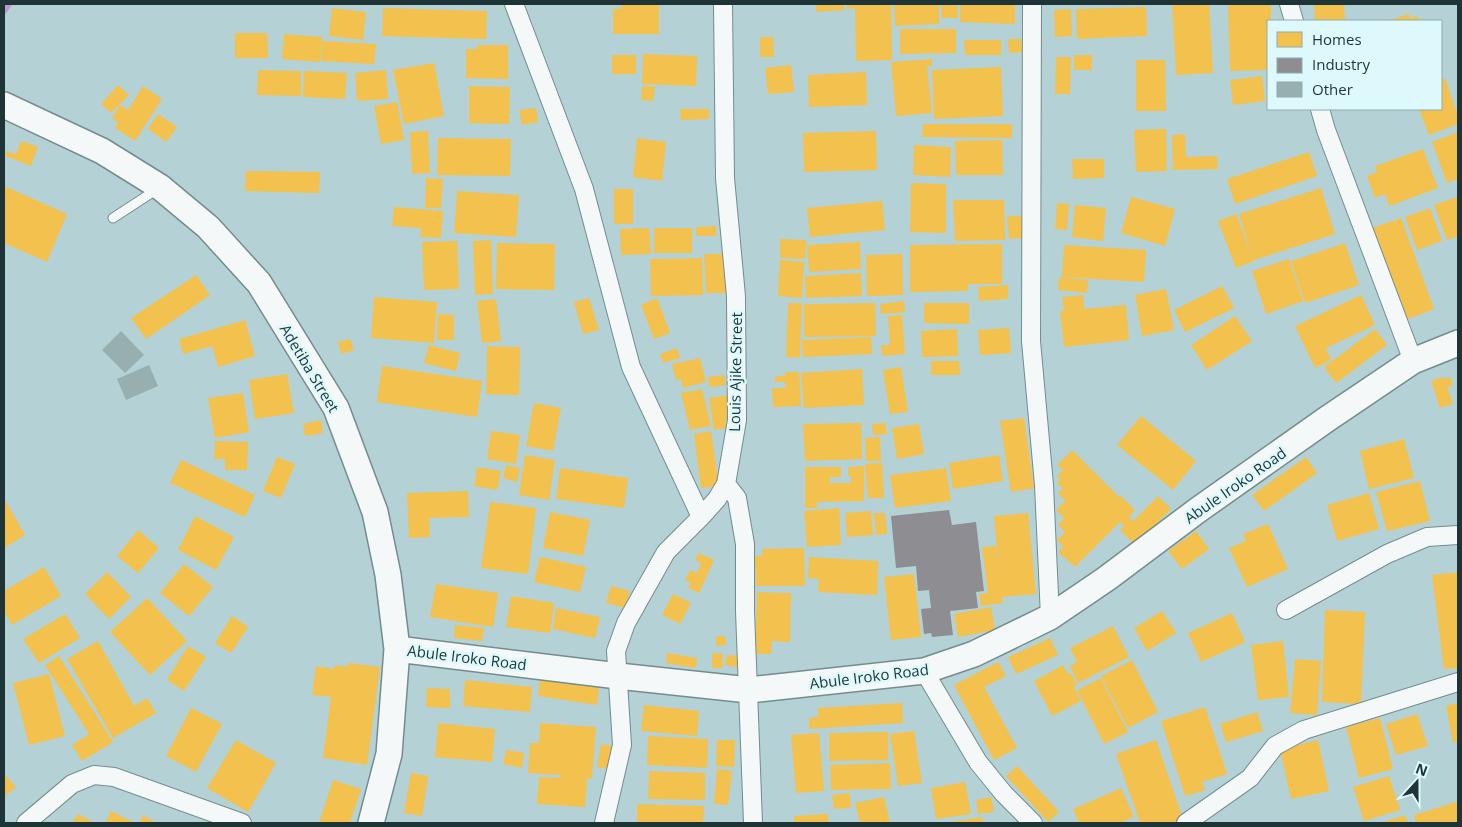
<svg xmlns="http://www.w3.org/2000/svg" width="1462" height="827" font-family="'Open Sans',sans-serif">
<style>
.homes{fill:#f2c14e}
.industry{fill:#8d8d92}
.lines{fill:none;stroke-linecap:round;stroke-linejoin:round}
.stream{stroke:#c196d0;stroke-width:6}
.building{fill:#97afae}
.lane-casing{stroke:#748c8e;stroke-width:11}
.street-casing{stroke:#748c8e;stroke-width:20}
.secondary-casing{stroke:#748c8e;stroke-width:28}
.lane{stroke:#f4f8f9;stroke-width:9}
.street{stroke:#f4f8f9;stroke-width:18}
.secondary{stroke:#f4f8f9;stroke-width:25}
.labels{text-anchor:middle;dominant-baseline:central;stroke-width:5;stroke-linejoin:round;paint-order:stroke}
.street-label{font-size:15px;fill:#1e3436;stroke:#def9fc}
</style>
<rect width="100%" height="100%" fill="#b4d2d5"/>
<path class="homes" d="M621,4H659V34H613V9H621Z
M816,4H844V10L816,12Z
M847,4H891L892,60L856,61L855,8L847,9Z
M894,4H939V24L895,26Z
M941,4H957L958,18H942Z
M960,4H1015V24L960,22Z
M1172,4H1209L1213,73L1176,75Z
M1228,4H1271V21H1268V70L1230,71Z
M1314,4H1344L1345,21H1315Z
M1146,7L1147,36L1077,39L1076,9Z
M332,8L366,12L363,40L329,36Z
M383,8L487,11L486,39L382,36Z
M1071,9L1072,36L1055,37L1054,10Z
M1409,14L1410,18L1418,16L1420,21H1386Z
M900,29H956V53L900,54Z
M235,33H267L268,58H235Z
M284,34L322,37L320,62L282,59Z
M760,37H773L774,57H760Z
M1008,39H1021L1022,52L1009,53Z
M964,40H1001V55H965Z
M322,41L376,44L374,64L321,61Z
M477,45H508V79L466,78V49H477Z
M643,54L697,56L696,86L642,84Z
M612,55H636V74H612Z
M1074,55H1092V70H1074Z
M1056,57H1071L1070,94H1055Z
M932,59V66H927L932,113L896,116L891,62Z
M1136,60H1165L1166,111H1136Z
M434,63L444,116L404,124L393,70Z
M791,65L794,92L768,94L765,68Z
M1001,67L1003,116L934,119L932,70Z
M258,70L301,71V96L257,95Z
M386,70L388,99L357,101L355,73Z
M304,71L347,73L345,99L303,97Z
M866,72L867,105L809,107L808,75Z
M1262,76L1265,101L1233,105L1230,80Z
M1445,78L1458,116V124L1429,135L1419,109H1441V80Z
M118,85L129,95L111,113L101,104Z
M143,86L162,99L135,141L115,128L118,122L112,118L120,105L128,110Z
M469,86L510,87L509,124L469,123Z
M642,86L655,87L653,101L641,100Z
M397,102L404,140L381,144L374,106Z
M536,108L538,122L522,125L519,110Z
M680,109H709V119L681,120Z
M158,114L177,127L166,142L148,129Z
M923,124H1012V138L922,137Z
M1166,129L1167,171L1136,172L1134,130Z
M428,131L430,173L412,174L410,132Z
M876,131L877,170L804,172L803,133Z
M1458,132V179L1447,183L1432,142Z
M1185,134L1186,157L1217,156L1218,169L1173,170L1172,135Z
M438,138L511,139L510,176L437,175Z
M637,138L666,142L662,181L633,177Z
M1002,140L1003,175H956L955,141Z
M21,141L38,147L31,166L5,156L7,151L16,154Z
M914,145L951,147L950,177L913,175Z
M1423,149L1438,188L1389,206L1385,194L1375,198L1367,176L1377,172L1375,166Z
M1309,152L1317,176L1235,204L1227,179Z
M1072,159H1104V178L1073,179Z
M246,171L320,172L319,193L245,191Z
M426,178L443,179L441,208H425Z
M911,183L946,184V233L910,232Z
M4,186L67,214L47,262L4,243Z
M1321,188L1335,234L1254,260V261L1236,268L1218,221L1236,214L1251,254L1239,214Z
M614,189H633V224H614Z
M457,191L519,195L516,237L454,233Z
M1131,197L1175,209L1165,246L1121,233Z
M1457,197L1458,201V236L1447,240L1434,205Z
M953,200H1004L1005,240L955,241Z
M882,201L885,230L810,237L807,208Z
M1057,203L1069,204L1067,230L1055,229Z
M1075,205L1106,208L1103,241L1072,237Z
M394,207L443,211L441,238L420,237L421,228L392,226Z
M1430,208L1442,241L1417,250L1405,217Z
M1007,216H1022L1023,238L1009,239Z
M1401,218L1434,309L1405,320L1372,228Z
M716,226V236H696V227Z
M649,228L651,254L621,255L620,229Z
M654,228H692V253H654Z
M780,239L806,240L805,259L780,258Z
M491,240L493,294L475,295L473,241Z
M457,241L459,289L424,290L422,242Z
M860,242L861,269L809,272L807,245Z
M497,243L555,244L554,290L496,289Z
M1345,243L1359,285L1305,303L1291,261Z
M1002,244V284H968V291L910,292V245Z
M1064,245L1146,250L1144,282L1062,277Z
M704,254H728L729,293H706Z
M902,254L903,295L867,296L866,255Z
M702,258L703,295L651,296L650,259Z
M1289,259L1303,301L1266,314L1252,271Z
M780,260L804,262L802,298L778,296Z
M861,273L862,296L806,298L805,276Z
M196,275L210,295L146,339L131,318Z
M1059,277L1088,280L1087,293L1058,290Z
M1008,285V299L979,301L978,287Z
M1222,286L1234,308L1185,332L1174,310Z
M1166,289L1174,330L1142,336L1135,295Z
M1083,295L1084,309L1126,305L1129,340L1064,347L1060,311H1064L1062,297Z
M1361,295L1375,325L1326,348L1331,360L1315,368L1295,326Z
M374,297L437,302L434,343L371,338Z
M589,298L599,330L583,334L574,302Z
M657,298L670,333L654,339L641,305Z
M496,299L501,341L482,343L477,301Z
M904,301L905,312L881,314L880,304Z
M788,303H802L800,358L786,357Z
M875,303L876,336L804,337V304Z
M924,303H969V324L924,323Z
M438,314L454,315V340H437Z
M902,315L905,354L882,356L881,345H890L888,316Z
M1235,316L1252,341L1207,370L1191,345Z
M245,320L255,356L218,367L212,346L183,354L179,339Z
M1009,328L1011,353L980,355L978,330Z
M957,329L958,356L922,357L921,331Z
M1375,329L1387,345L1336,383L1324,367Z
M871,337L872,354L803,357L802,340Z
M350,339L354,350L341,354L338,342Z
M429,345L460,353L456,371L424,363Z
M487,346L520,347L519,395L486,394Z
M677,348L680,358L663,363L660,354Z
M700,358L706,382L683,388L681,379L676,380L672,364Z
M931,361H959L960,375H931Z
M382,366L482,381L477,417L377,402Z
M901,367L908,412L890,414L883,370Z
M862,369L864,405L804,408L801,373Z
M785,372H799L801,406L773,407L772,388H786L785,382H775V376H785Z
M287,374L294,413L255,419L249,380Z
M724,375L726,385L709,387L708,377Z
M1443,377L1444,379L1450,377L1453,385L1447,387L1453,404L1440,408L1431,381Z
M702,389L711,426L690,430L681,393Z
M243,393L249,432L215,438L208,398Z
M729,395L733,419L725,420L726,428L714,430L709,398Z
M534,403L561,408L553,451L526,446Z
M1141,416L1196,461L1173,490L1117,445Z
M1024,418L1034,488L1011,492L1000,421Z
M321,420L323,433L305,436L303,424Z
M861,423L862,459L805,461L803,424Z
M885,423L887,434L873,435L872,424Z
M919,424L924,454L897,459L892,428Z
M491,431L520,435L516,464L487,459Z
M711,431L719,486L701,488L694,434Z
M880,437L881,461H866L865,438Z
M1404,439L1414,478L1369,489L1360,451Z
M215,441L248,442L247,470H225V459H214Z
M1072,450L1119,497L1121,496L1135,510L1129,517L1133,521L1158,496L1171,509L1135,545L1120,530L1124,526L1120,522L1075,567L1058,552L1063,547L1057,540L1065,532L1058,525L1064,518L1056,510L1065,501L1058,493L1063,489L1057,483L1060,480L1057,476L1063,470L1057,465Z
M525,455L555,460L549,500L519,495Z
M999,455L1003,481L953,489L949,463Z
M277,457L295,464L281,498L263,491Z
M1306,457L1317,473L1264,511L1252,495Z
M181,460L255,495L245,517L170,483Z
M882,463L884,498H868L865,464Z
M506,465L520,468L517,482L503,478Z
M864,466V501L817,502V508H805V467H841V477H830V483H851V476H848V467Z
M477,467L501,471L497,490L474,486Z
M560,468L628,478L624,508L556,499Z
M946,468L951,501L895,508L890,475Z
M1420,481L1430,521L1387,531L1376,492Z
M468,491L469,517L429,518L430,537L409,538L407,493Z
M1369,493L1379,529L1337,541L1327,505Z
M6,502L25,535L4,548V503Z
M490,502L536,508L528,574L481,568Z
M839,508L841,545L807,547L804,511Z
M871,511L873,535L847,537L845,513Z
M550,512L590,520L583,556L543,548Z
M874,513H885L887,534L876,535Z
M1028,513L1036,594L1002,597L1003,603L981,606L979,594L988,593L982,547L996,546L999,572L994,516Z
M195,516L234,537L216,570L178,550Z
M1268,524L1288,569L1247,587L1229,548L1246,541L1243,534Z
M138,530L159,548L138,573L117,556Z
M1196,531L1209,549L1182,569L1168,551Z
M804,548L805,586H756L755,556H762V549Z
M699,553L714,560L699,593L688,588L691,583L685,580L690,570L697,573L701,563L695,560Z
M540,557L586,567L580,592L534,582Z
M809,557L878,561L877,595L818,592L819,579L808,578Z
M184,564L213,587L189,616L160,593Z
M44,567L61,596L12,625L4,611V591Z
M107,572L131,597L109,619L85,594Z
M1458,572V668L1444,669L1432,575Z
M914,574L921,637L891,640L884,577Z
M436,584L498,593L493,627L430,617Z
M611,586L630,591L625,608L606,603Z
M757,592L791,593L790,642L772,641L771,654H755Z
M673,594L691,603L680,624L662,615Z
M511,596L554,603L550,633L506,627Z
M147,598L187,641L150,675L110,632Z
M991,607L995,630L958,637L954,614Z
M556,608L600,617L595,638L553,629Z
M1325,610L1365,612L1361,704L1322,702Z
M1162,611L1176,633L1147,651L1134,628Z
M1232,613L1245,642L1201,662L1188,633Z
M65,614L80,638L39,663L23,639Z
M232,616L248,627L231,653L215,643Z
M455,625L484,628L482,641L454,638Z
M1113,626L1129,657L1078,683L1070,666L1077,662L1070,648Z
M716,636H725L726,645L716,646Z
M1050,638L1058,655L1016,674L1008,657Z
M98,641L134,706L147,698L156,713L113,738L67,659Z
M1283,641L1289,697L1258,700L1251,645Z
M188,646L206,657L184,691L167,680Z
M667,653L697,658L696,668L666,663Z
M712,653L723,654L722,668H712Z
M727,655L738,656L737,667L725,665Z
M59,656L113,742L82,761L72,745L89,734L45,665Z
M1295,659L1321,661L1317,715L1290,713Z
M1132,660L1158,712L1128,728L1101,676Z
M998,662L1006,676L984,687L1017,748L994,760L954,685Z
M348,663L380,667L367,765L323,758L331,697L312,695L316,666L334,669L335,665L347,667Z
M1063,665L1068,674L1071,673L1077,685L1074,687L1081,701L1052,716L1034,681Z
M49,674L65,736L29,745L13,683Z
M540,678L599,687L597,705L538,696Z
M1101,678L1128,732L1104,744L1077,690Z
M465,680L532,687L530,712L463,706Z
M427,688L450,689V708L426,707Z
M902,703L903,723L809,729V718L818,717V708Z
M1458,703V742L1453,743L1446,706Z
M644,705L699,711L697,736L641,731Z
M1205,707L1227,774L1202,782L1205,790L1185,796L1161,721Z
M191,708L222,724L196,772L166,756Z
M1257,712L1263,731L1226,742L1220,724Z
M1417,714L1428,746L1396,755L1386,724Z
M1380,718L1393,769L1359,778L1346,727Z
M438,723L495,729L492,762L435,757Z
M540,723L596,727L592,778H587L585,807L537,804L539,777L560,778V775L528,773L530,743H539Z
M914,731L922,783L898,786L890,734Z
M888,732V760L829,761V733Z
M819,733L824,791L796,793L791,735Z
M648,736L708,739L707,768L647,765Z
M236,740L276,763L248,812L207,788Z
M717,740H735L734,767L716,766Z
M1156,740L1183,819L1172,823H1140L1116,754Z
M1318,740L1329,791L1291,799L1280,749Z
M601,744L619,747L615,770L597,767Z
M506,750L524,753L522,768L503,764Z
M890,763L891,789L831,790L830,765Z
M1017,766L1059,812L1048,822L1006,776Z
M717,769L732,771L728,805L714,804Z
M649,771L705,773V800L648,799Z
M411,773L428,776L422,816L404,813Z
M4,774L16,787L4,797Z
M1389,776L1400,810L1364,821L1353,787Z
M333,780L361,789L350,823H319Z
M965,782L971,814L936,819L931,788Z
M1121,788L1134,817L1119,823H1079L1073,809Z
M850,793L851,808L834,809L832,795Z
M884,797L890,823H860L855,803Z
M991,797L994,812L978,814L976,800Z
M1456,802L1458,810V823H1416L1414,815Z
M637,804L704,806L703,823H637Z
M111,811L135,823H105Z
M78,814L95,823H72Z
M828,814V823H794V816Z
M143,815L157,823H139Z
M1405,815L1408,823H1379Z
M982,817L983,823H950V822Z"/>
<path class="industry" d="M949,510L952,525L976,522L984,591L976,592L978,608L950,611L953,635L932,637L931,633L924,634L921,609L931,608L929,590L918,591L916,566L896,568L891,516Z"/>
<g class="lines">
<path class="stream" d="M4,11L9,4"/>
</g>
<path class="building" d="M121,331L144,355L125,373L102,350Z
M149,365L158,386L126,400L117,379Z"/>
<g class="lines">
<g class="lane-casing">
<path id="lane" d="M113,218L159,188"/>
</g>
<g class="street-casing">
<path id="street" d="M514,4L584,189L631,367L701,517
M1032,4L1031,341L1044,485L1050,617
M1289,4L1294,21
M1320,109L1326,130L1413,361
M726,484L737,498L745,544V611L753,823
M1286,610L1387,554L1427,537L1458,535
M924,671L978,762L1004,794L1033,823
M26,823L72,784L94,775L114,777L242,823
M604,823L622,745L616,651L626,623L666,552L701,517L717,499L726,484L737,420L736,296L725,178L723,4
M1186,823L1250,778L1275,746L1304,730L1458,682"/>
</g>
<g class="secondary-casing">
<path id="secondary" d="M4,105L102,151L160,187L208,227L259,283L336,408L375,512L388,575L397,649L389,754L371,823
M397,649L618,676L749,690L924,671L974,654L1050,617L1106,579L1198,510L1327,419L1413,361L1458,343"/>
</g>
<use href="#lane" class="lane"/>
<use href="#street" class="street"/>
<use href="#secondary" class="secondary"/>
</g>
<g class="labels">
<g class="street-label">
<text transform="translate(310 368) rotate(59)">Adetiba Street</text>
<text transform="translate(735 372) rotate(-89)">Louis Ajike Street</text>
<text transform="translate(1235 485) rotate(-35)">Abule Iroko Road</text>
<text transform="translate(467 657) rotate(7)">Abule Iroko Road</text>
<text transform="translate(869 676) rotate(-7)">Abule Iroko Road</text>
</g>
</g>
<rect width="1462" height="827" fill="none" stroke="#1e3436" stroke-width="10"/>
<rect x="1267" y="20" width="175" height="90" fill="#def9fc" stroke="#91aaad"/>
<rect x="1277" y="32" width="25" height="15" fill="#f2c14e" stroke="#91aaad"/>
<text x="1312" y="45" font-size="15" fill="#1e3436">Homes</text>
<rect x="1277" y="58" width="25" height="15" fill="#8d8d92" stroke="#91aaad"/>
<text x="1312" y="70" font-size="15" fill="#1e3436">Industry</text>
<rect x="1277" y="82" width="25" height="15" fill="#97afae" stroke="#91aaad"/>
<text x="1312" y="95" font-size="15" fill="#1e3436">Other</text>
<g transform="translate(1417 782) rotate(21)" stroke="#def9fc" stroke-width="4" paint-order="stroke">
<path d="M0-4L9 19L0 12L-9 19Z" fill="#1e3436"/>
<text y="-8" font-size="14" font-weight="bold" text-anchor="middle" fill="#1e3436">N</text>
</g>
</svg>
